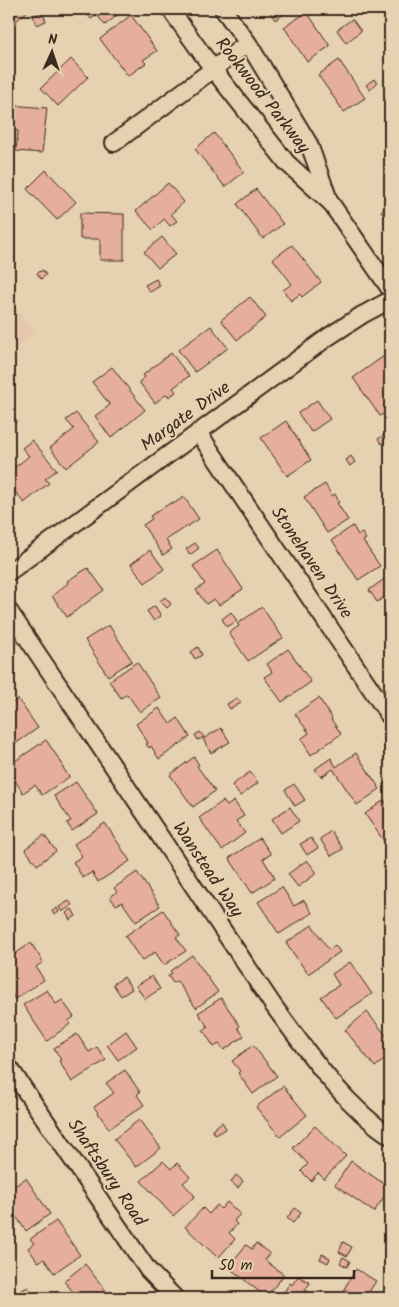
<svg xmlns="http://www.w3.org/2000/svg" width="399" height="1307" font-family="Kalam,sans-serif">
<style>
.built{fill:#e6c7aa}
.building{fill:#e6ae9d;stroke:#3b2a1e}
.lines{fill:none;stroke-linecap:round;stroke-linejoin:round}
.minor-casing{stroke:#3b2a1e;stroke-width:20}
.minor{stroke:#e6d2b0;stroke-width:16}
.labels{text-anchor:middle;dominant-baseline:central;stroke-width:4;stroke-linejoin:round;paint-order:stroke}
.street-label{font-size:18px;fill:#3b2a1e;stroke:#e6d2b0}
</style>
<rect width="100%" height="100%" fill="#e6d2b0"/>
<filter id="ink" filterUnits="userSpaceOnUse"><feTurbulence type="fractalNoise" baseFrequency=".02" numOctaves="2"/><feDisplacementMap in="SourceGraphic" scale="10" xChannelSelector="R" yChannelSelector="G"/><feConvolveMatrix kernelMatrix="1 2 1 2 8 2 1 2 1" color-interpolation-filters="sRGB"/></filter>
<g filter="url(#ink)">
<path class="built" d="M9,299L34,334L9,353Z"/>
<path class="building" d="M9,9H30L9,27Z
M83,9H125L105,25L97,15L91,19Z
M268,9H292L275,20Z
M42,12L46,21L37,25L33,16Z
M307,12L330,46L307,62L284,27Z
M131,15L157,51L143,60L146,63L128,76L100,39Z
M352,19L361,31L346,43L337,30Z
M71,59L88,77L58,106L41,88Z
M339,60L365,98L344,112L318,75Z
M374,79L377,83L370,90L366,85Z
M9,105L47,108L42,153L16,151L18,131L9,130Z
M214,133L244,172L225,187L195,149Z
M46,170L76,202L57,220L27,189Z
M168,183L184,202L171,214L177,221L170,226L164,219L153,230L136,211Z
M256,189L283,224L263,239L237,204Z
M390,204V223L381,211Z
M80,213L124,214V260H100V239H80Z
M162,237L176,254L158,268L144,252Z
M292,245L321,282L302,297L300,294L291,301L283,290L292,284L273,259Z
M43,270L46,275L41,279L37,273Z
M156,279L160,286L150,292L145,285Z
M250,297L266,317L237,340L221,320Z
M211,326L228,348L195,372L178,350Z
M171,353L189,376L173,388L176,392L169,397L167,394L155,403L139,382L145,377L143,375Z
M384,356L390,366V409L380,416L353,378Z
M112,367L145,410L111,438L95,416L110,405L92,382Z
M317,400L330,419L311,432L298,413Z
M10,411L17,421L10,426L9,424Z
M76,413L99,442L66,468L50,448L74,429L66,420Z
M286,421L311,460L287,476L261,438Z
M390,431V441L389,439L382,444L378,439Z
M32,440L57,470L45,479L49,483L24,503L9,484V472L29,456L22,448Z
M351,456L355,462L350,466L346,460Z
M325,484L332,496L335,494L339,502L337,503L348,520L327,533L304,497Z
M184,497L199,519L166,540L172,549L163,555L143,525L152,519L150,516L172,502L173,504Z
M9,499L16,508L9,513Z
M353,526L358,535L362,533L366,539L363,541L380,566L358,580L332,540Z
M195,543L199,548L190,555L186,549Z
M150,550L164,569L145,583L131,564Z
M217,550L243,589L219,605L214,599L206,604L196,590L205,584L193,566Z
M88,568L104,590L67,617L52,596L68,583L67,581Z
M390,575V602L386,596L377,602L369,590Z
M165,597L171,604L167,608L160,601Z
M155,606L161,616L154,621L147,611Z
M262,607L283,638L248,661L229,633L239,626L237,624Z
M231,612L237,621L227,627L222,619Z
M109,625L132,661L108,676L85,640Z
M198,647L202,655L195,659L191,652Z
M288,649L311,682L282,702L264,677L272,672L267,664Z
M137,662L161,698L140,712L127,694L121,698L109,681Z
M237,698L241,703L230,709L227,704Z
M319,698L332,718L331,719L341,734L311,755L301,739L309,733L295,714Z
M18,699L38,728L15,744L9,736V705Z
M159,708L170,724L178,718L190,737L159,759L151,746L149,748L146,744L148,743L136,724Z
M221,728L230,742L211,753L203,739Z
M200,732L204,737L198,740L195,735Z
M46,740L63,765L62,766L69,777L42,795L35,785L23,793L9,771V765Z
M356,753L380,789L357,805L333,769L321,777L315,769L331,758L336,767Z
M194,757L199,765L197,766L215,791L193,807L170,775Z
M250,772L258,783L240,796L232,785Z
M76,782L98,814L72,831L67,823L71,821L54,796Z
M294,784L305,800L295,806L285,790Z
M384,800L390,808V850L365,814Z
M223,801L227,806L234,801L244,816L236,821L245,833L222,850L199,818Z
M290,807L299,821L281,833L272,819Z
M105,823L130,861L98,882L92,872L83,878L73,862L82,856L74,844Z
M331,831L343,849L331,856L320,839Z
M44,835L56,851L37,865L25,849Z
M260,838L271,854L263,859L275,878L252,893L229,858Z
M311,838L318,848L307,855L300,844Z
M307,860L317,873L298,887L288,874Z
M137,872L160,906L136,922L122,902L116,905L110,897L117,892L114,888Z
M282,887L294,906L304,900L312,913L279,934L258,902Z
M69,901L72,905L62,912L59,907Z
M57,908L59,912L54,915L52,911Z
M72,909L76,916L70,920L66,913Z
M163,910L180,935L176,937L186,951L164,965L155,952L142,961L125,936Z
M312,925L329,950L335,945L340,952L308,974L286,943Z
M9,929L15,940L9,944Z
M31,943L43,962L36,967L44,980L15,999L9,989V958Z
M192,955L218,992L196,1008L177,981L173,983L168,976L172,973L170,971Z
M350,962L372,994L336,1018L321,997L339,985L332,974Z
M152,976L160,989L145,999L136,986Z
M124,977L132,989L121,996L113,984Z
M47,990L56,1004L62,1000L74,1017L68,1021L70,1024L47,1041L23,1005Z
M221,998L240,1026L238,1028L244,1036L224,1050L219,1044L214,1047L203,1030L208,1027L198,1013Z
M367,1012L390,1040V1055L375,1067L345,1030Z
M126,1031L137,1047L118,1060L107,1045Z
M77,1034L89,1052L97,1047L106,1060L72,1082L59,1061L61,1060L54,1048Z
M253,1045L277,1076L253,1094L238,1073L240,1071L232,1061Z
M125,1070L140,1092L137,1095L144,1105L109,1129L94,1107L114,1093L106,1083Z
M283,1086L307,1115L280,1137L256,1107Z
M139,1120L161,1148L136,1167L114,1139Z
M222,1122L226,1128L216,1135L212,1130Z
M315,1126L346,1156L324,1179L318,1173L311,1181L301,1171L308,1164L293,1148Z
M163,1161L171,1169L177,1163L190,1177L183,1183L195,1196L173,1216L141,1181Z
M351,1161L390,1188L374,1212L335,1185Z
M236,1175L243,1181L238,1188L231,1182Z
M26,1178L50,1214L26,1231L9,1206V1190Z
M227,1202L240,1214L234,1221L237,1224L229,1233L235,1239L218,1258L185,1227L203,1208L209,1214L217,1205L221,1209Z
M295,1208L301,1213L293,1223L287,1218Z
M56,1221L80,1255L54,1273L44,1259L38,1262L28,1248L34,1243L30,1239Z
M343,1242L352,1247L347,1256L339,1252Z
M256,1243L270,1254L265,1260L284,1275L266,1297L228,1267L246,1245L252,1249Z
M322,1254L330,1258L328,1263L320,1259Z
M343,1257L350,1261L347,1267L340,1263Z
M85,1264L110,1296L106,1298H78L64,1281Z
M356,1269L376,1281L365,1298H360L344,1289Z
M298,1276L310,1283L305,1290L319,1298H280L290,1283L292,1285Z
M28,1287L31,1292L23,1297L20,1291Z"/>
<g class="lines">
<g class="minor-casing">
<path id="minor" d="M170,9L213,69L287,163L330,202L390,289
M223,9L248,43L309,144L329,200
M114,143L248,43
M198,432L390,717
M9,572L328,337L362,315L390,300
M9,611L273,1005C307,1051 342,1103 390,1136
M9,1067L148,1270L175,1298"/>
</g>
<use href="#minor" class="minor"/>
</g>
</g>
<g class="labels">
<g class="street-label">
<text transform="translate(262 96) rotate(52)">Rookwood Parkway</text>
<text transform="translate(186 417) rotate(-36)">Margate Drive</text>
<text transform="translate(311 563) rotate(56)">Stonehaven Drive</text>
<text transform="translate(207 870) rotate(56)">Wanstead Way</text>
<text transform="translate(106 1173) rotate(56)">Shaftsbury Road</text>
</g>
</g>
<rect width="399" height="1307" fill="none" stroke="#e6d2b0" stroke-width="30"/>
<rect x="15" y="15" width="369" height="1277" fill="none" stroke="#3b2a1e" stroke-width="2" filter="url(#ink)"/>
<g transform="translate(52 52) rotate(3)" stroke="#e6d2b0" stroke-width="4" paint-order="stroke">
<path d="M0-4L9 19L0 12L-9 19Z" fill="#3b2a1e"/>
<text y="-8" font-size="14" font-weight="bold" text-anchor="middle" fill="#3b2a1e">N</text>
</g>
<path d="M212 1270v8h142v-8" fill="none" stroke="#3b2a1e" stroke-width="2.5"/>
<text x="219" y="1270" font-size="15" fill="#3b2a1e" stroke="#e6d2b0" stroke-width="4" paint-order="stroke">50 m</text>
</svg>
